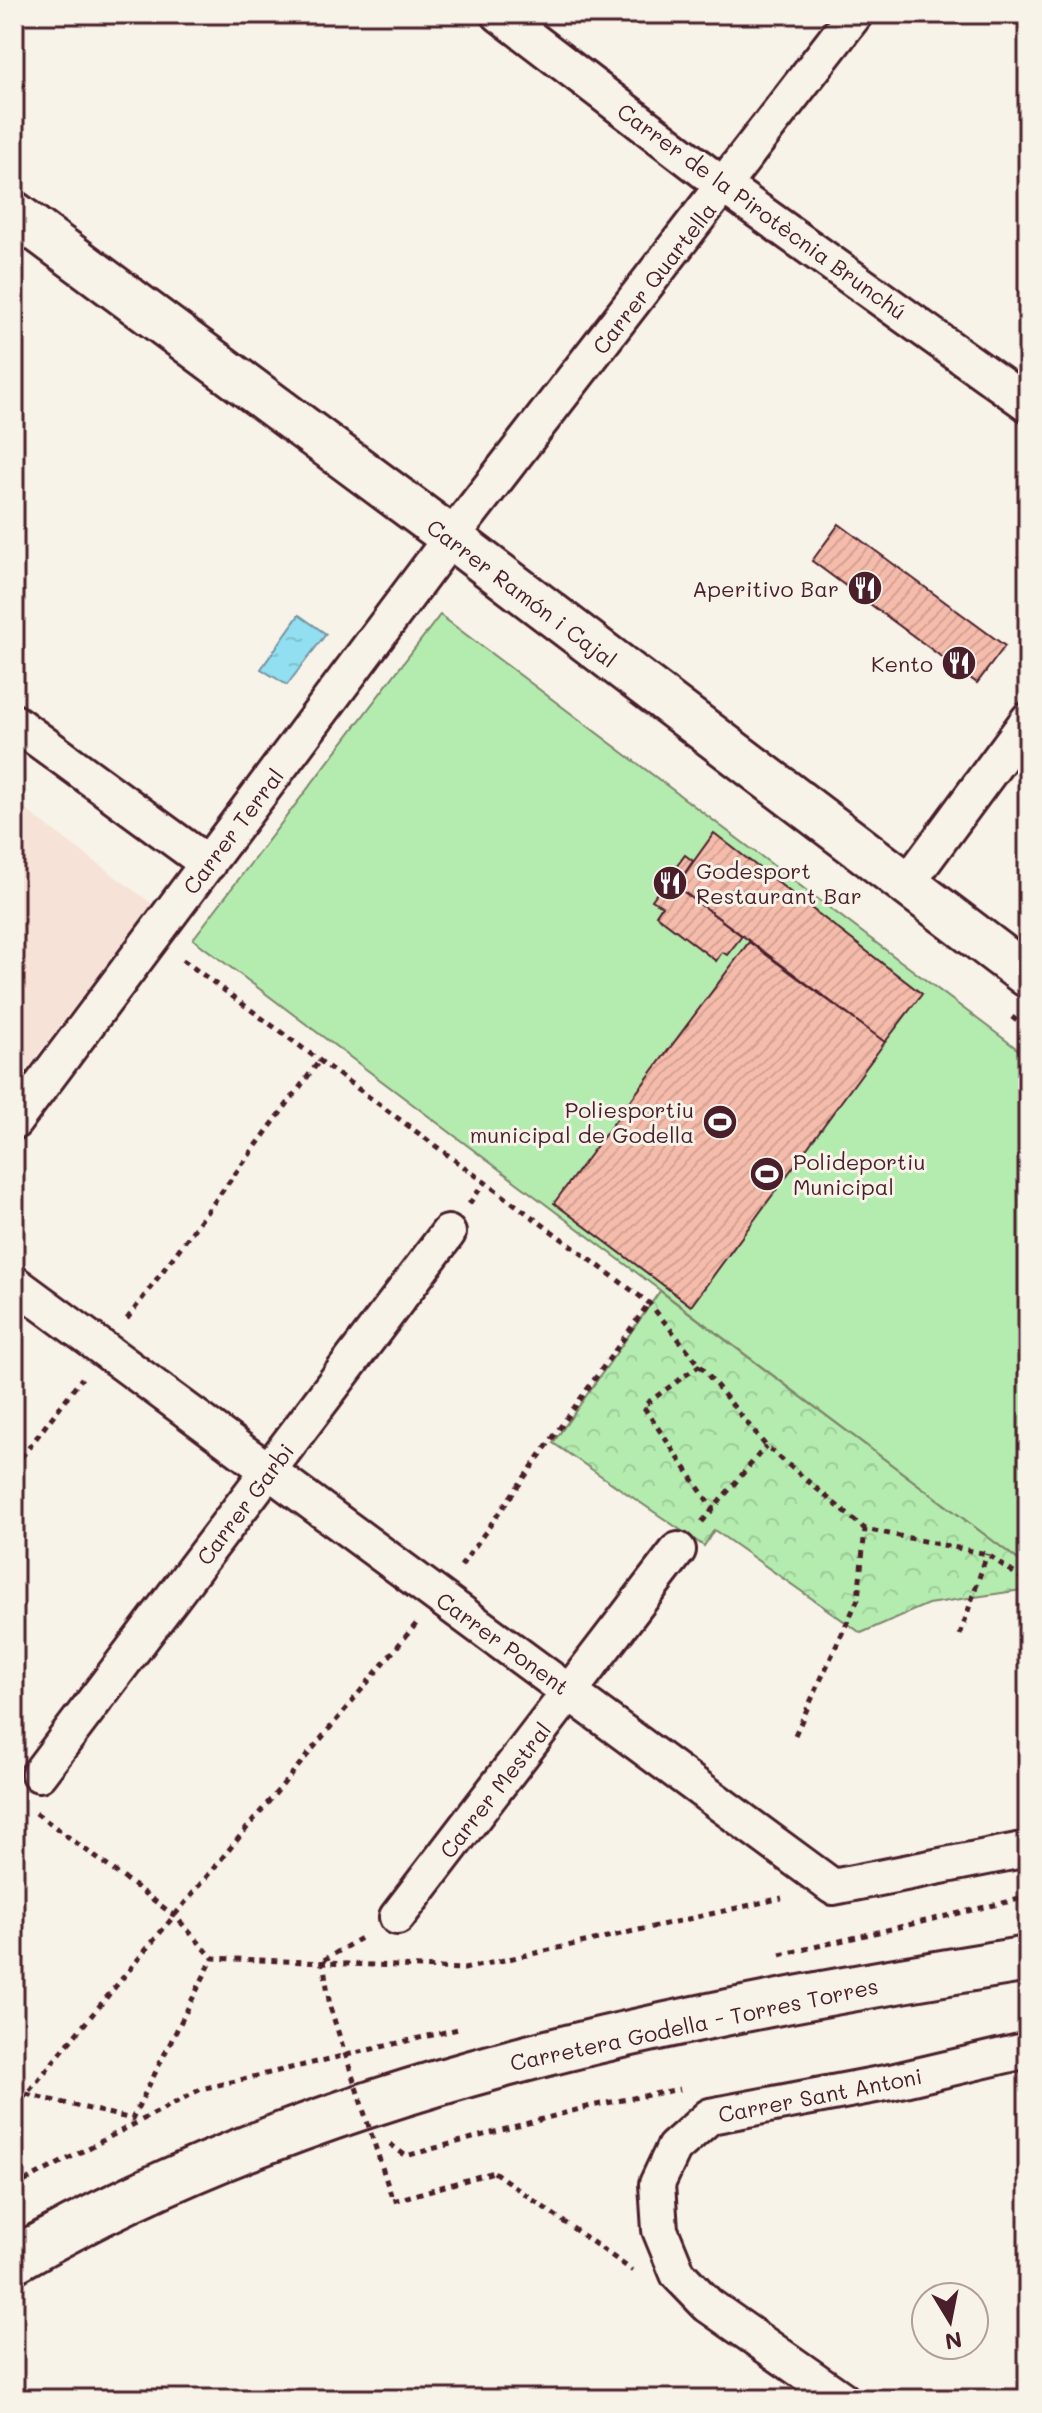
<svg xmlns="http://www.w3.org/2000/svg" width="1042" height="2413" font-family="Mali,sans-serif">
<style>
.built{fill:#f6e2d6}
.park{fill:url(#park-crowns);stroke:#7f866d;stroke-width:2}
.garden{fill:#b4ecaf;stroke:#7f866d;stroke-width:2}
.water{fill:url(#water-ripples);stroke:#7592a1;stroke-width:2}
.building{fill:url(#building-hatch);stroke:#4a1f2b;stroke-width:2}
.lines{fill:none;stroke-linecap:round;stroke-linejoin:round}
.minor-casing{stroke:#4a1f2b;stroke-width:40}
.tertiary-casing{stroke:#4a1f2b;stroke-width:48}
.secondary-casing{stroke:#4a1f2b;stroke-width:50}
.path{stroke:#4a1f2b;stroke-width:5;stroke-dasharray:6 6;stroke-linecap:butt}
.minor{stroke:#f7f3e8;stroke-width:34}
.tertiary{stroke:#f7f3e8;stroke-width:42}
.secondary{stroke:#f7f3e8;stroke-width:44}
.path-bridge{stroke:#4a1f2b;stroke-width:5;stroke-dasharray:6 6;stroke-linecap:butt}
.labels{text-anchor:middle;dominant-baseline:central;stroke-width:6;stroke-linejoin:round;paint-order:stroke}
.street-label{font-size:22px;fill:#4a1f2b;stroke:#f7f3e8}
.poi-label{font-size:22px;fill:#4a1f2b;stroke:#f7f3e8;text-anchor:end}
</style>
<defs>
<pattern id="park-crowns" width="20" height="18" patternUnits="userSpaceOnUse" patternTransform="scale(2)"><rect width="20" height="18" fill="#b4ecaf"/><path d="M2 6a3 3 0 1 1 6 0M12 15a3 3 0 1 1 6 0" fill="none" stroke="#9cca97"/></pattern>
<pattern id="water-ripples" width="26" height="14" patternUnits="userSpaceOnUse" patternTransform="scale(2)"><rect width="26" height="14" fill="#91dff0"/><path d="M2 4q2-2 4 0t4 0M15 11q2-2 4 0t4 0" fill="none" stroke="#7fbfce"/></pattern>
<pattern id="building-hatch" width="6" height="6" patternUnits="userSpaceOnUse" patternTransform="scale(2)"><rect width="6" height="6" fill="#f5bcab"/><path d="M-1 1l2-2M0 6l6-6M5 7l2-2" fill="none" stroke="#d4a193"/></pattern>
</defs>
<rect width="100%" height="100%" fill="#f7f3e8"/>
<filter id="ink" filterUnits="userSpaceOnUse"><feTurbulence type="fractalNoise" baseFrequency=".0125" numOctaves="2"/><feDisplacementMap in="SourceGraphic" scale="16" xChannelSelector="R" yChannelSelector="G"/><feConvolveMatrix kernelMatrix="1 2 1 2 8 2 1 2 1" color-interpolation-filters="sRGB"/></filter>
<g filter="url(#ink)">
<path class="built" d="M14,801L152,904L14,1086Z"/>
<path class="park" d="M660,1291L1028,1567V1589L928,1604L861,1633L714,1530L704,1546L553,1443Z"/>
<path class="garden" d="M440,615L1028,1057V1567L193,939Z"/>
<path class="water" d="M299,615L326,634L287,685L261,669Z"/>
<path class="building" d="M839,524L1005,646L977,683L812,561Z
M714,833L922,994L885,1042L676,886Z
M685,855L693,861L676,886L742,936L727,955L722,952L716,961L656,915L662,906L652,900Z
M749,942L885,1042L691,1306L554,1203Z"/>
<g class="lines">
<g class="minor-casing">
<path id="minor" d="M499,14L725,187L1028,404
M14,722L208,864
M907,884L1028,720
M14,1122L450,539L855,14
M14,1283L833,1887L1028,1849
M39,1774L448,1233
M397,1917L678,1550
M842,2399L708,2305L678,2274L660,2230L657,2184L674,2148L710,2116L891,2082L1028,2050"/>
</g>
<g class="tertiary-casing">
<path id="tertiary" d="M14,213L437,527L1028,976"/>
</g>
<g class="secondary-casing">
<path id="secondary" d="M14,2260C322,2082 680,2015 1028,1959"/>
</g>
<path class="path" d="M183,960L649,1303L766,1446L865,1529L987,1554L1028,1583
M1012,1017L1028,1030
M469,1204L485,1182
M127,1319L320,1060
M700,1365L643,1406L713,1509
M14,1467L82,1378
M702,1522L766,1446
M461,1566L649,1303
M960,1635L987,1554
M795,1735L858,1599L865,1529
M36,1813L175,1916L213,1958L464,1969L782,1898
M780,1955L1028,1897
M324,1960L364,1936
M26,2094L132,2119L213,1958
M14,2109L416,1624
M390,2144L406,2156L591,2106L680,2089
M494,2172L633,2271
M14,2187L201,2089L458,2029"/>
<use href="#minor" class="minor"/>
<use href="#tertiary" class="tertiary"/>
<use href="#secondary" class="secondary"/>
<path class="path-bridge" d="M323,1960L330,2007L393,2201L494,2172"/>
</g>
</g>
<defs>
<g id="restaurant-disc" transform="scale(1.8)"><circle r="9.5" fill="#4a1f2b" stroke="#f7f3e8"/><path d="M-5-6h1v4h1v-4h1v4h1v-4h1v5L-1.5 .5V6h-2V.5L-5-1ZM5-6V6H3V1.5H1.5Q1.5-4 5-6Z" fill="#fff"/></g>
<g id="stadium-disc" transform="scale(1.8)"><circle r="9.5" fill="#4a1f2b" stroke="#f7f3e8"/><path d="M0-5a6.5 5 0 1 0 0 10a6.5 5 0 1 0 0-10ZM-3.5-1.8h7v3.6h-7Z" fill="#fff"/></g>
</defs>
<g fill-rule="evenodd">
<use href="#restaurant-disc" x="865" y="588"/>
<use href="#restaurant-disc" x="959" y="663"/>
<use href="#restaurant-disc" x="670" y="883"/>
<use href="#stadium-disc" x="720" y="1122"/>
<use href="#stadium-disc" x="767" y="1174"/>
</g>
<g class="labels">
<g class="street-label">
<text transform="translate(762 211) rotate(36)">Carrer de la Pirotècnia Brunchú</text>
<text transform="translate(654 278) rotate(-52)">Carrer Quartella</text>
<text transform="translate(522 593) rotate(37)">Carrer Ramón i Cajal</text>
<text transform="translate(233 831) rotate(-53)">Carrer Terral</text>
<text transform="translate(245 1504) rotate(-53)">Carrer Garbi</text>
<text transform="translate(503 1643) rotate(36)">Carrer Ponent</text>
<text transform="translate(495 1790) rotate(-52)">Carrer Mestral</text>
<text transform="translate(694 2024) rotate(-12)">Carretera Godella - Torres Torres</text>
<text transform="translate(820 2095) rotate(-11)">Carrer Sant Antoni</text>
</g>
<g class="poi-label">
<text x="839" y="588">Aperitivo Bar</text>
<text x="933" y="663">Kento</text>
<text x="696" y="870" text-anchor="start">Godesport<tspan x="696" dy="25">Restaurant Bar</tspan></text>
<text x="694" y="1109">Poliesportiu<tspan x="694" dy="25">municipal de Godella</tspan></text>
<text x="793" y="1161" text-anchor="start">Polideportiu<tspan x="793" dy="25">Municipal</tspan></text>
</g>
</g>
<rect width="1042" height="2413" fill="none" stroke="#f7f3e8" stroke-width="48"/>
<rect x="24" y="24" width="994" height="2365" fill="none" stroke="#4a1f2b" stroke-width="3" filter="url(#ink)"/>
<g transform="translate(950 2321) rotate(170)"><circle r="38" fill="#f7f3e8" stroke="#b29e9c" stroke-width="2"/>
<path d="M0-6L14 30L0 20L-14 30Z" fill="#4a1f2b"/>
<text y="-12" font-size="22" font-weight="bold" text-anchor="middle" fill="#4a1f2b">N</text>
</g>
</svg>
